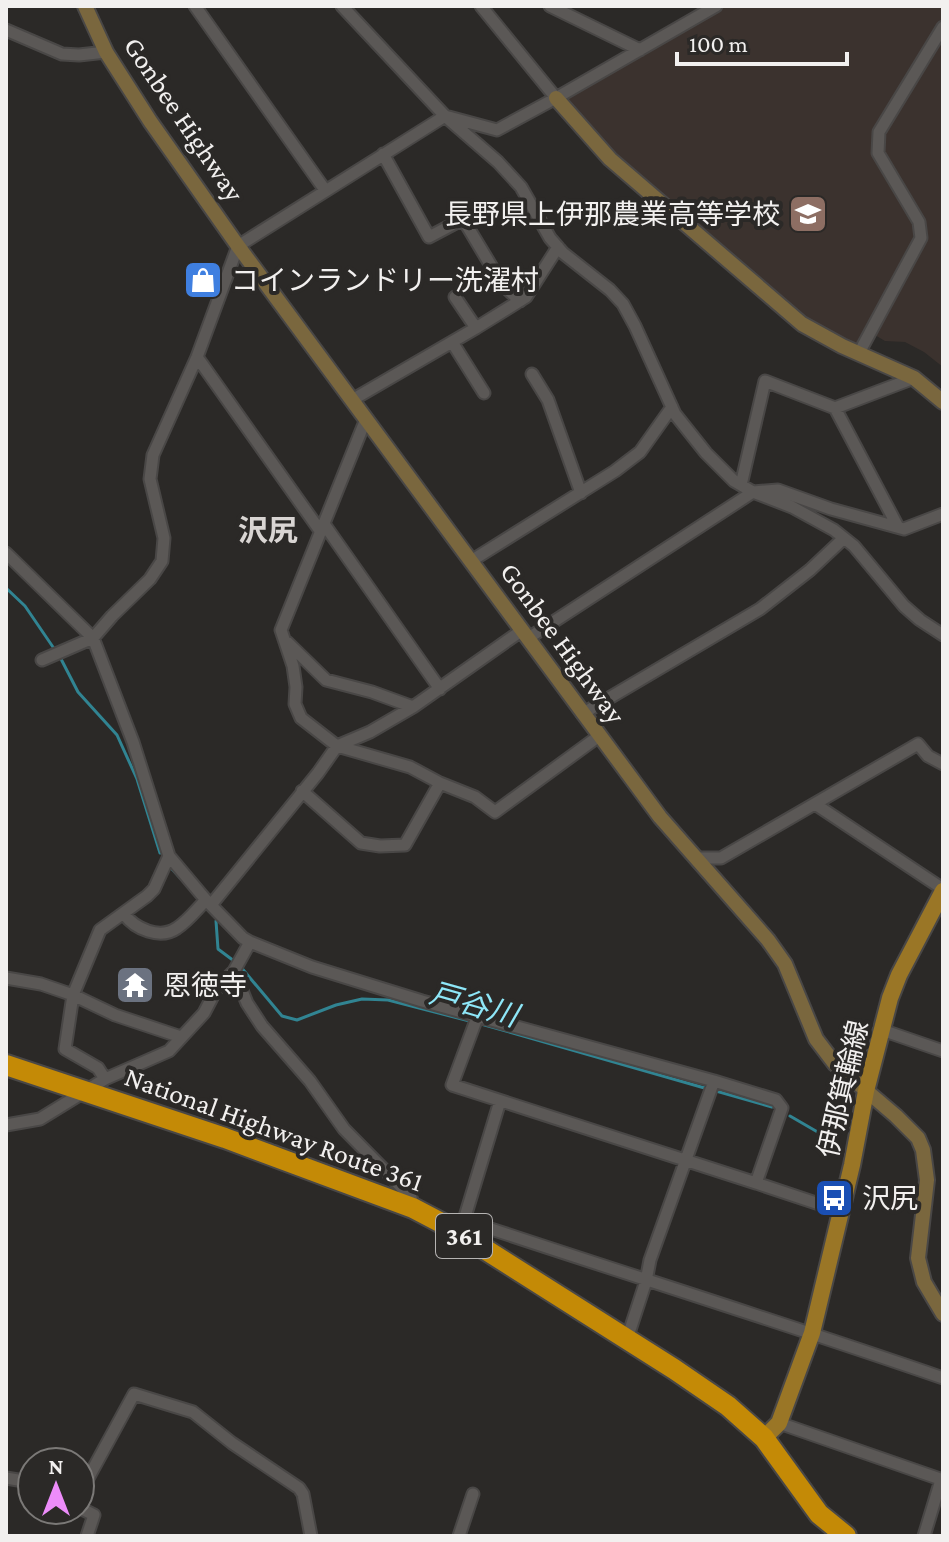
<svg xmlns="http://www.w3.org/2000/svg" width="949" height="1542" font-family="'Crimson Pro','Noto Sans JP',serif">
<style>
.built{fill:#3b322e}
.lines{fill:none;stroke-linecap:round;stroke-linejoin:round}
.stream{stroke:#318492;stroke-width:3}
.street-casing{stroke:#494746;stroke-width:15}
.secondary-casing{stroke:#494746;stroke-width:18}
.primary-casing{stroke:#494746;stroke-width:20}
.highway-casing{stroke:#494746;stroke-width:24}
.street{stroke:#5b5856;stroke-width:11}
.secondary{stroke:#7a673e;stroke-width:14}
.primary{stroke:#9a7626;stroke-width:16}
.highway{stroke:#c48a06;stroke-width:20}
.labels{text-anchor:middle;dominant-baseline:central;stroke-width:8;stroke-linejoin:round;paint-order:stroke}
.shield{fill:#2b2927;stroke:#b6b4b3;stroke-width:2}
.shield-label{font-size:26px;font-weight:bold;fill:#f2f0ef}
.street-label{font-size:28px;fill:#f2f0ef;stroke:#2b2927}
.poi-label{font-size:28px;fill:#f2f0ef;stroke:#2b2927;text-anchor:start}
.neighbourhood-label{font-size:30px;font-weight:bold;fill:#d9d5d3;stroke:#2b2927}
.water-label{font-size:30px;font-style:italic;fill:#8ee7f8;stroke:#2b2927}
</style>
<rect width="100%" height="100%" fill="#2b2927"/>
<path class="built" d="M716,6H943V367L924,352L905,342L885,341L870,332L859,353L802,324L610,159L556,98Z"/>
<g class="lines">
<path class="stream" d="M6,588L25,606L55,650
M60,657L78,692L117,735L137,779L160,853
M171,868L185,883
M216,921L218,949L234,961
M240,966L282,1016L297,1020L336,1005L362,999L388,1000L481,1024L708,1089
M716,1091L772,1107
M790,1116L840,1145"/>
<g class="street-casing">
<path id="street" d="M195,6L325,190
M342,6L445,116L498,162L521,187L550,238L563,253L610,290L623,304L635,326L675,414L706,453L734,481L753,492L792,507L834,530L854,546L904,606L920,620L943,635
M481,6L556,98
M550,6L640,50
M6,30L62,54L79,55L106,52
M383,154L429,237L463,219L502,284L520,301
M476,328L526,297L558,247
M452,342L484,393
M859,353L921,238L919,222L878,153L879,132L943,27
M197,357L321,532
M532,374L548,400L581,493
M352,400L476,328L455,297
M835,408L898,527
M366,419L281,630L293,666L296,687L295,704L301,718L337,746L410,767L440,783L475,797L495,812L599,736
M741,485L765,381L835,408L914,378
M324,524L440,689
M6,553L93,638L133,742L169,856L206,900L243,938L250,942L312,967L422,1001L714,1081L776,1100L782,1108L756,1183L840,1211
M471,561L615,471L640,452L672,407
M527,639L753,492L778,490L831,509L904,529L943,514
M287,642L326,680L372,692L413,707
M42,660L93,638L112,616L150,579L162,561L164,538L150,479L153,455L197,357L238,246L445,116L497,130L556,98L716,6
M582,714L760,609L810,570L844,538
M302,791L361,843L380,846L405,845L440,783
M815,804L943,889
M697,858H721L918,744L928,756L943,764
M211,905L318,773L337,746L370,732L413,707L521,631
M124,914C135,929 160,940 177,928C188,921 197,909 206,900
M234,971L247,1003L262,1026L310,1081L344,1129L411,1197L413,1207
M6,978L41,984L73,995L115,1015L181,1037
M478,1015L452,1085L756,1183
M882,1030L943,1051
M105,1079L98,1068L65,1049L73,995L100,930L147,896L154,889L169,856
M500,1101L464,1220C623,1273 784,1323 943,1378
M6,1125L40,1119L105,1079L169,1051L204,1013L217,988L234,971L250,942
M627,1339L646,1281L650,1260L714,1081
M779,1423L943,1480
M6,1478L18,1480L32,1485
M80,1493L134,1394L193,1412L232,1443L299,1488L303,1494L311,1536
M80,1508L94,1515L87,1536
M459,1536L473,1494
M924,1536L941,1480"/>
</g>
<g class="secondary-casing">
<path id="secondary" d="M85,6L106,52L150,121L238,246L660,817L768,940L785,964L816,1039L835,1064L896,1116L918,1138L923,1150L927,1180L918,1258L924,1282L943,1314
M556,98L610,159L802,324L842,346L914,378L943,402"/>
</g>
<g class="primary-casing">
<path id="primary" d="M764,1438L779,1423L812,1333L852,1165L866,1091L890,998L899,975L943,891"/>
</g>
<g class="highway-casing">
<path id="highway" d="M6,1065L225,1138L413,1208L453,1229L674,1369L728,1406L764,1438L819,1514L846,1536"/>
</g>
<use href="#street" class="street"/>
<use href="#secondary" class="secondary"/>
<use href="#primary" class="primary"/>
<use href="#highway" class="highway"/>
</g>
<defs>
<g id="school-square" transform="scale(2)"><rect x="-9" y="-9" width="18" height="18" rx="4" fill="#8d6e63" stroke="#2b2927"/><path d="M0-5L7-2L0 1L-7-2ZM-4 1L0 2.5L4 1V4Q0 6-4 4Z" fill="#fff"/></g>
<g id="shop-square" transform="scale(2)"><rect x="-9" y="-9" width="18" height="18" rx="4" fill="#3f7fe0" stroke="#2b2927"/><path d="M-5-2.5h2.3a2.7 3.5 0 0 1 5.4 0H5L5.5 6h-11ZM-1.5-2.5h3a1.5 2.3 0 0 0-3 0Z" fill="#fff"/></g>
<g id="temple-square" transform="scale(2)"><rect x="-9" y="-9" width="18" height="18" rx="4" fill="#6b7280" stroke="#2b2927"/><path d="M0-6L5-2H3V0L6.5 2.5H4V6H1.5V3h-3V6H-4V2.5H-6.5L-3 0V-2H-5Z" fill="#fff"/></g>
<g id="bus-square" transform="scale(2)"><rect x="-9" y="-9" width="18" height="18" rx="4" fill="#1a4fb4" stroke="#2b2927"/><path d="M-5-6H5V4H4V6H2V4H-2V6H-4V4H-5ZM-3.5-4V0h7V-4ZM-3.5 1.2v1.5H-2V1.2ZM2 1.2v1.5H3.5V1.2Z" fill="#fff"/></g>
</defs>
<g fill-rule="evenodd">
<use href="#school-square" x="808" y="214"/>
<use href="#shop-square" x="203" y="280"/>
<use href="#temple-square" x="135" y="985"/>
<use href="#bus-square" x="834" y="1198"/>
</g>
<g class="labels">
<rect class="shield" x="436" y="1214" width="56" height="44" rx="6"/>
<g class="shield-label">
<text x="464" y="1236">361</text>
</g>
<g class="street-label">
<text transform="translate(184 119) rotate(56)">Gonbee Highway</text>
<text transform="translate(563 643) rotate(54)">Gonbee Highway</text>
<text transform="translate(843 1089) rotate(-77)">伊那箕輪線</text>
<text transform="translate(274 1129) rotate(20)">National Highway Route 361</text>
</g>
<g class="poi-label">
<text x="780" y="214" text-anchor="end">長野県上伊那農業高等学校</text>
<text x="231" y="280">コインランドリー洗濯村</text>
<text x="163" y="985">恩徳寺</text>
<text x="862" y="1198">沢尻</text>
</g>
<g class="neighbourhood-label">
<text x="268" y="530">沢尻</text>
</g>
<g class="water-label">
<text transform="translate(474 1004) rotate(16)">戸谷川</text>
</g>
</g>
<rect width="949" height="1542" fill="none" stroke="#f2f0ef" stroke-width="16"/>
<g transform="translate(56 1486)"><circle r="38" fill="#2b2927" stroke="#7b7977" stroke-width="2"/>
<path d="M0-6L14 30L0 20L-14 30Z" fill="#ed8cfa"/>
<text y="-12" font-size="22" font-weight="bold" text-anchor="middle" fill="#f2f0ef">N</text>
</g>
<path d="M677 52v12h170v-12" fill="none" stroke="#f2f0ef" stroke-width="4"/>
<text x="689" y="52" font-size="24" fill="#f2f0ef" stroke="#2b2927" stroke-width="6" paint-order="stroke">100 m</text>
</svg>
